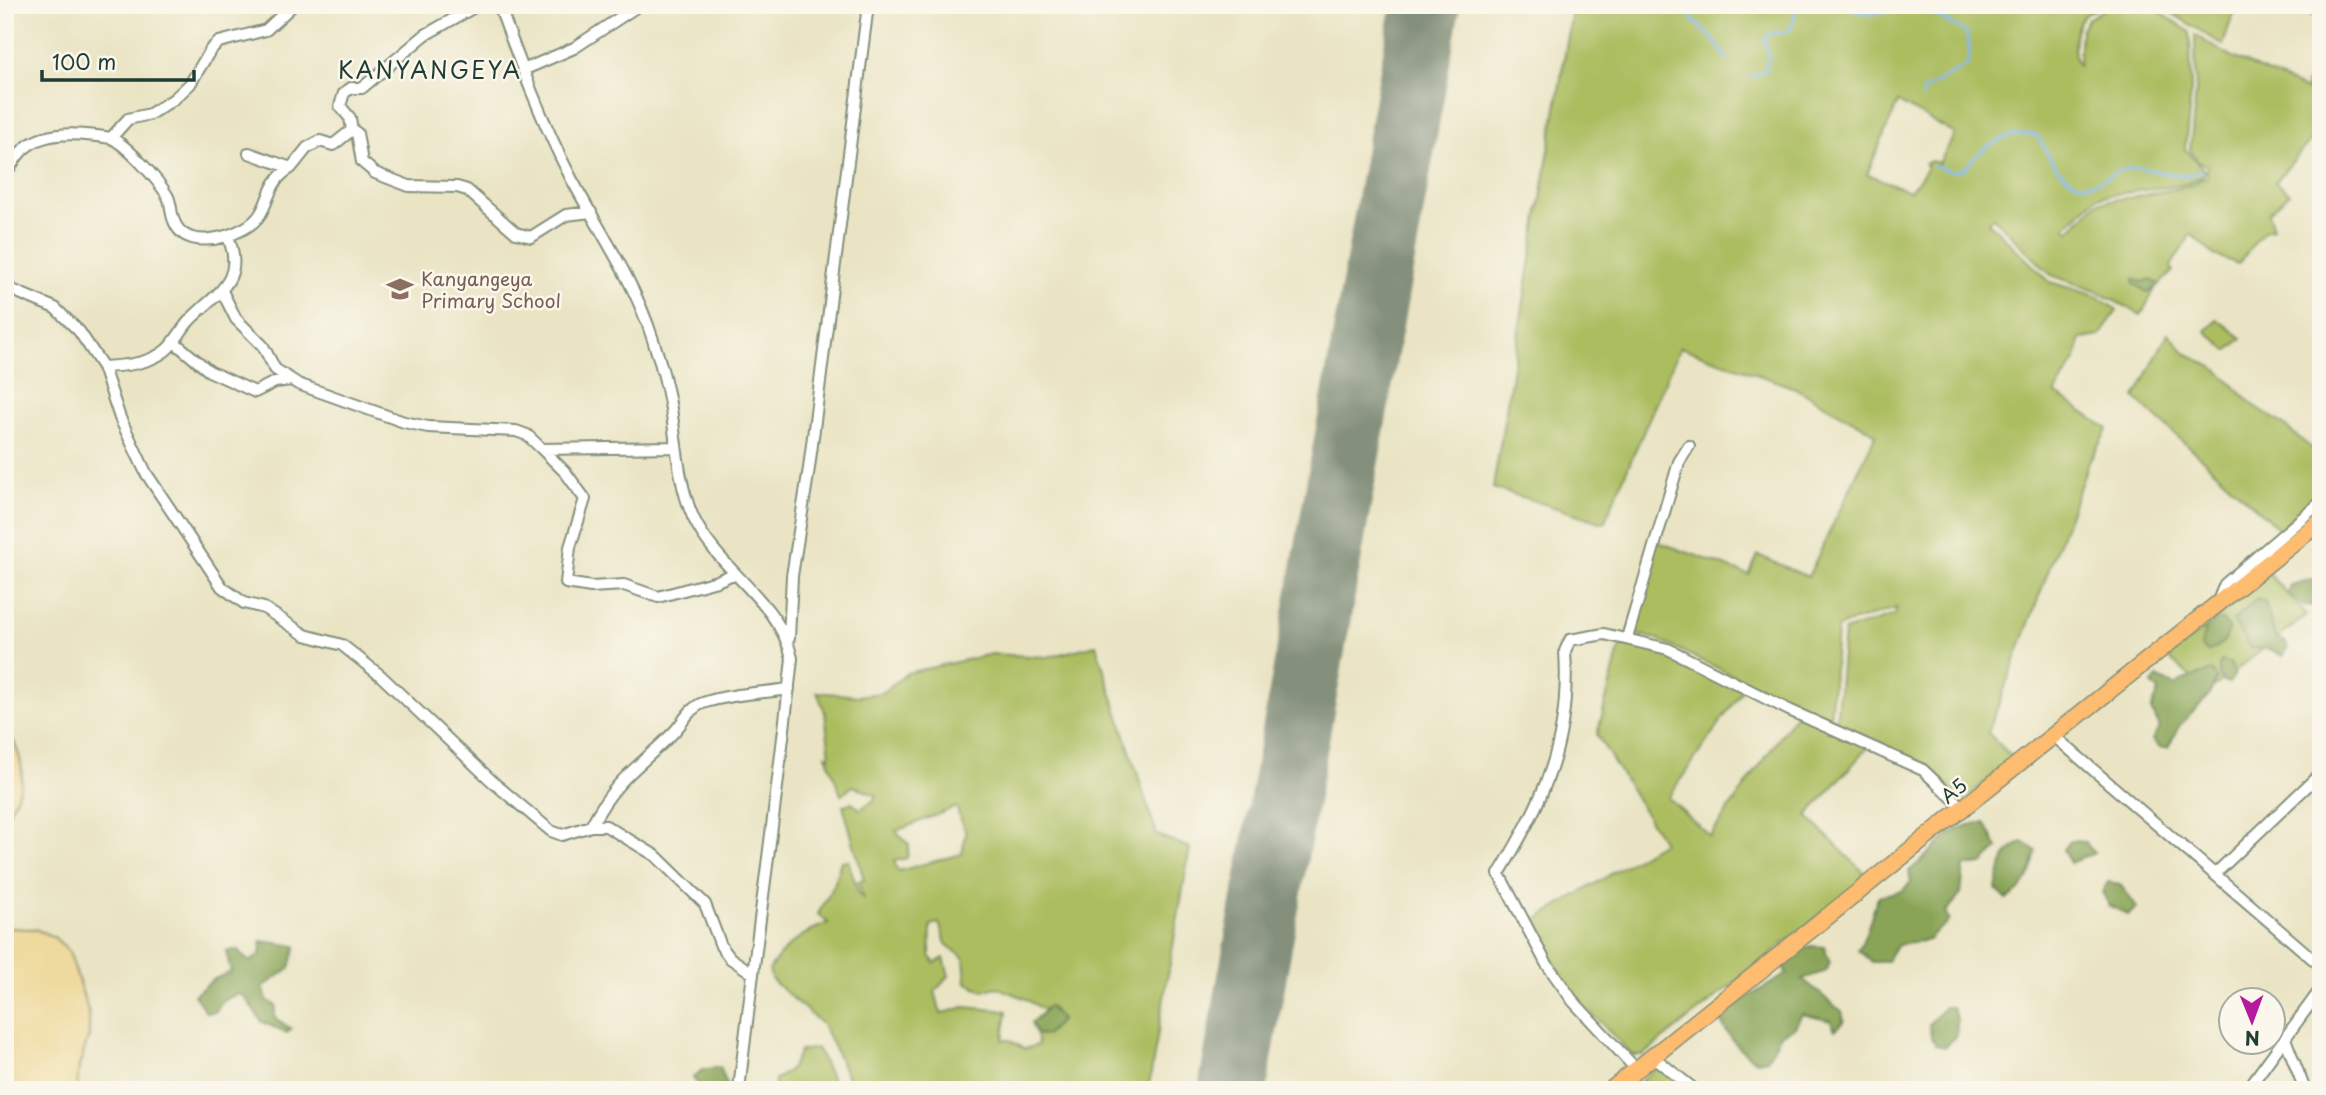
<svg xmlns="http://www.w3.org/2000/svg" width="2326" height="1095" font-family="'Playpen Sans',sans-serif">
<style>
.green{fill:#acbd60;stroke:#667d4a;stroke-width:2;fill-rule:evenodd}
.forest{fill:#89a456;stroke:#547045;stroke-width:2}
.sand{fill:#eeda9e;stroke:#868c69;stroke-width:2}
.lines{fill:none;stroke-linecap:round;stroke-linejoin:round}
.stream{stroke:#81baf2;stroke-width:2.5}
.runway{stroke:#84907c;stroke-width:68}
.minor-casing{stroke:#84907c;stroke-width:14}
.highway-casing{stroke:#84907c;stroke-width:19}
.minor{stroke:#fff;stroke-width:10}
.highway{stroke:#fdbc70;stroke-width:16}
.labels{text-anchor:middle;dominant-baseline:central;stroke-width:5;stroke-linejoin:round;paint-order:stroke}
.education-label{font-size:19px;fill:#785e54;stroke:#fbf7ec;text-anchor:start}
.street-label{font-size:19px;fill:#1f3d34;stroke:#fbf7ec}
.quarter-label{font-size:23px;letter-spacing:2px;fill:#1f3d34;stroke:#fbf7ec}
</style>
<rect width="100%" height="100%" fill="#fbf7ec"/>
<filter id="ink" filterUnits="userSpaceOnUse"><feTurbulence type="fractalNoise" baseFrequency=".0143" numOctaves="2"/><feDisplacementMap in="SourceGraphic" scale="14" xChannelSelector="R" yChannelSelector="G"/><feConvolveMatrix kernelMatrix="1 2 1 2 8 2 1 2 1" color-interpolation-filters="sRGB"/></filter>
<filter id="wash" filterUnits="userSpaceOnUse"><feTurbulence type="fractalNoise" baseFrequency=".00686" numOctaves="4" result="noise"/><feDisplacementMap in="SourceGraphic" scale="28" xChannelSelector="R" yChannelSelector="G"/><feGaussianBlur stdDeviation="1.57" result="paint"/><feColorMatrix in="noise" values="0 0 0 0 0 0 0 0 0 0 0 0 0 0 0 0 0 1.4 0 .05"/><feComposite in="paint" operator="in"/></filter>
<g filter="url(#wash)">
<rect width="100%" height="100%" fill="#eae4c4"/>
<path class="green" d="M1573,5H2103C2097,9 2088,12 2083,17C2074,27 2071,56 2079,66L2081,30L2088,19L2111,5H2149L2190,32L2191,93L2185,149L2205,171L2203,176L2187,184L2097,197L2065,227L2069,231L2098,202L2135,197L2189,186L2207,177V166L2198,161L2190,150L2196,94L2195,35L2228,55L2307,90L2306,83L2321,73V128L2275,182L2290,193L2268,213L2273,228L2264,231L2238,264L2214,255L2191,234L2171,266L2173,271L2155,289L2141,315L2096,291L2051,275L1993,217L1988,222L2050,282L2096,296L2117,310L2100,336L2081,339L2075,360L2055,393L2108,429L2089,462L1988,733L2013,758L1962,801L1928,765L1836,724L1844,631L1895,615L1897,608L1844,624L1837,629L1830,721L1656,639L1629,632L1656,541L1749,575L1758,555L1808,577L1876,434L1795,388L1680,347L1604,523L1493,488ZM1898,102L1955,134L1939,163L1931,161L1925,164L1927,169L1910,191L1867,174Z
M2159,5H2236L2223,45Z
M2296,5H2321V21Z
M2217,319L2242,338L2228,351L2206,331Z
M2168,333L2186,353L2219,371L2252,404L2281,423L2321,456V510L2289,538L2135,398Z
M2268,573L2307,615L2277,639L2265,603L2257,599L2233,621L2250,648L2263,649L2234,672L2230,663L2220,676L2222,681L2214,687L2217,678H2192L2166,656L2205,628L2204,642L2208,652L2222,620H2215Z
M1621,642L1658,650L1743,689L1668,798L1710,836L1799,710L1870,745L1807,816L1868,877L1643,1055H1632L1574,995L1531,923L1663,842L1597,735Z
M1096,645L1157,835L1190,848L1148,1090H854L823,1025L772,980L769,970C784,946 802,933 828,923L818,914L834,885L841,861L848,860L859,895L863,898L858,881L864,880L843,805L852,803L860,809L873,801L876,795L853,786L841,795L826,755L830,757L825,712L817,692L857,696L882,693L907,673L992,654L1048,657ZM956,807L966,833L962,854L898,871L894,861L907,858L909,845L896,831ZM939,923L946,944L964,958L966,982L983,991L996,987L1024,998L1044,1010L1049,1006L1061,1020L1046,1035L1036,1034L1038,1045L1024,1049L1010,1040H1003L1007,1011L964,1007L941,1014L935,991L949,976L944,958L935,963L930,956L931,925Z
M817,1048L837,1090H774L775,1080L791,1069L800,1051Z
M1658,1065L1693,1090H1641L1636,1086Z"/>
<path class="forest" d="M2134,279L2142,282L2151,279L2159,284L2149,293L2134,284Z
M2321,577V609L2319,606L2303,605L2287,593L2290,585Z
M2257,599L2265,603L2275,638L2285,641L2289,647L2283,656L2270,649L2250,648L2233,621Z
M2215,620H2222L2229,629L2225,641L2208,652L2201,647L2205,628Z
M2221,661L2230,663L2235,674L2229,683C2218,680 2217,671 2221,661Z
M2212,671L2217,678L2208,697L2179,726L2168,748H2160L2152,740L2160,727L2151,711L2159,690L2152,685L2157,677L2175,686L2183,680Z
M1985,823L1998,848L1982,864L1964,866L1961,894L1945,913L1949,920C1943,928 1934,931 1929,940C1907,944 1895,938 1887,962H1872L1858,950C1869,933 1870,914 1879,896L1902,891L1911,882L1909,871C1934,852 1950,822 1985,823Z
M2071,841L2085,842L2094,853L2070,863L2063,849Z
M2023,842L2036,851C2032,871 2026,890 2006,899L1996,889C2000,869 2003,851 2023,842Z
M2108,882L2120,884L2137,908L2128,915L2109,905L2102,892Z
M262,941L296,946L290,968L263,987L267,1000L276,1006L274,1017L291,1029L287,1033L262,1022L244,996L237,994L224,1000L215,1012H206L194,995L212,980L231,972L226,951L238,950L249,962L260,955Z
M1810,946L1824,947L1830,963L1824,972L1802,979C1817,989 1826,1001 1842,1011L1844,1022L1835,1030L1831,1021L1802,1014L1795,1027L1781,1034L1767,1059L1756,1061C1740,1050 1731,1040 1721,1022L1726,1010L1787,974L1783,967L1791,956Z
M1049,1006L1061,1020L1046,1035L1036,1034L1031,1023Z
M1945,1007H1952L1957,1020V1034L1945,1047L1936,1045L1931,1037L1929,1024Z
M720,1067L729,1090H702L693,1078L702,1070Z"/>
<path class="sand" d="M5,722C25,765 30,777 5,819Z
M5,928L35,929L54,937L69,951L89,1014V1036L79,1066L77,1090H5Z"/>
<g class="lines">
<path class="stream" d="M1696,5L1692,20L1712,38L1728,60
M1844,5L1867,14L1919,7L1966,32L1970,51L1967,66L1923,90V98
M1751,76L1765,71L1769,55L1764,39L1774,32L1781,34L1791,29L1795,16L1791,5
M1933,165C1939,167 1949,172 1955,171C1968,170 1972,158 1981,151C1997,139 2019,130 2038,136C2048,157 2067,192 2096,182C2109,177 2117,169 2132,168C2156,167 2178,182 2201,171"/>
<path class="runway" d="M1233,1085L1426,5"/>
</g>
</g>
<g filter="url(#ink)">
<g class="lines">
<g class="minor-casing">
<path id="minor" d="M499,5C520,63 542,122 570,176C598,229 634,280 652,337C660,360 667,385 671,409C677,445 678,483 693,517C718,571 779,600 792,658C777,802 755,946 739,1090
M523,70L574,48L639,5
M352,130L350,118L340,106L344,93L351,88H362L425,35L478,5
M111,138L128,119L150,114L174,99L190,84L211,49L219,42L266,30L293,5
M249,153L291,168L307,148L320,141L333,145L352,130L357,133L362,162L375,173L409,186L457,187L467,190L516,233L531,237L566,215L591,212
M5,174C11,167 15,158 21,152C42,128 84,134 111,138C127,145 158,180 167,195C172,203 170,212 174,221C185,250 225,239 245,228C274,212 261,185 291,168
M5,287L55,308L79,331L103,367L120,418L146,473L222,587L244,603L264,608L305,635L342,645L381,676L494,783L551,831L562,835L591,826H606L656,856L705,904L721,946L730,958L752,973
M222,291L236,319L263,346L275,369L298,384L404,422L428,427L516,431L527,435L542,449L676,447
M173,341L209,371L255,392L275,382L292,380
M103,367C124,366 148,364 165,351C175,343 181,330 189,321C217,292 246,281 228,237
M542,449L566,473L585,499L570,547L566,583L591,587L624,585L658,597L717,581L733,574
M2218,601L2225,584L2321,502
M789,638L792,576L809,468L868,5
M1627,638L1679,462L1689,446
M2054,736L2321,966
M591,826C616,778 637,769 673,733C683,723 689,708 703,703C729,694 762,693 789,689
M2216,873L2321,773
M2284,1036L2305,1090
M1652,1056L1695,1090
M1636,1069L1573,1001L1546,963L1499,874C1544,799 1571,742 1565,651L1570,640L1604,634L1668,649L1789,710L1923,770L1964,809
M2247,1090L2321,989"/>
</g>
<g class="highway-casing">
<path id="highway" d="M1611,1090L2321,521"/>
</g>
<use href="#minor" class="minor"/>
<use href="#highway" class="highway"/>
</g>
</g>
<defs>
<g id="school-bare" transform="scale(2.1)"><path d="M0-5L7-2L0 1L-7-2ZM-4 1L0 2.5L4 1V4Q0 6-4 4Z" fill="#8d6e63" stroke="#fbf7ec" stroke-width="2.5" paint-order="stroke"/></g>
</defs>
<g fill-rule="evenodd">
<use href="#school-bare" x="400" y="289"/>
</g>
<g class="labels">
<g class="education-label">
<text x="421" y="278">Kanyangeya<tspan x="421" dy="22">Primary School</tspan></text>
</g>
<g class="street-label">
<text transform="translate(1953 790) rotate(-39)">A5</text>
</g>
<g class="quarter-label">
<text x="430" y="69">KANYANGEYA</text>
</g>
</g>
<rect width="2326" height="1095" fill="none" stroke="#fbf7ec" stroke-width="28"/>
<g transform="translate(2252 1021) rotate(179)"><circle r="33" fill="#fbf7ec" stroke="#a3ada2" stroke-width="2"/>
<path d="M0-5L12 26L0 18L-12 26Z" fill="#b5179e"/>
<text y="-10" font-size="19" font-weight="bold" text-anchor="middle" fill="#1f3d34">N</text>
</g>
<path d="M42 70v10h152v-10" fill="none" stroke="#1f3d34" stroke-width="3.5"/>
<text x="52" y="70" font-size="21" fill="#1f3d34" stroke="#fbf7ec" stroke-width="5" paint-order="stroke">100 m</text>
</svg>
